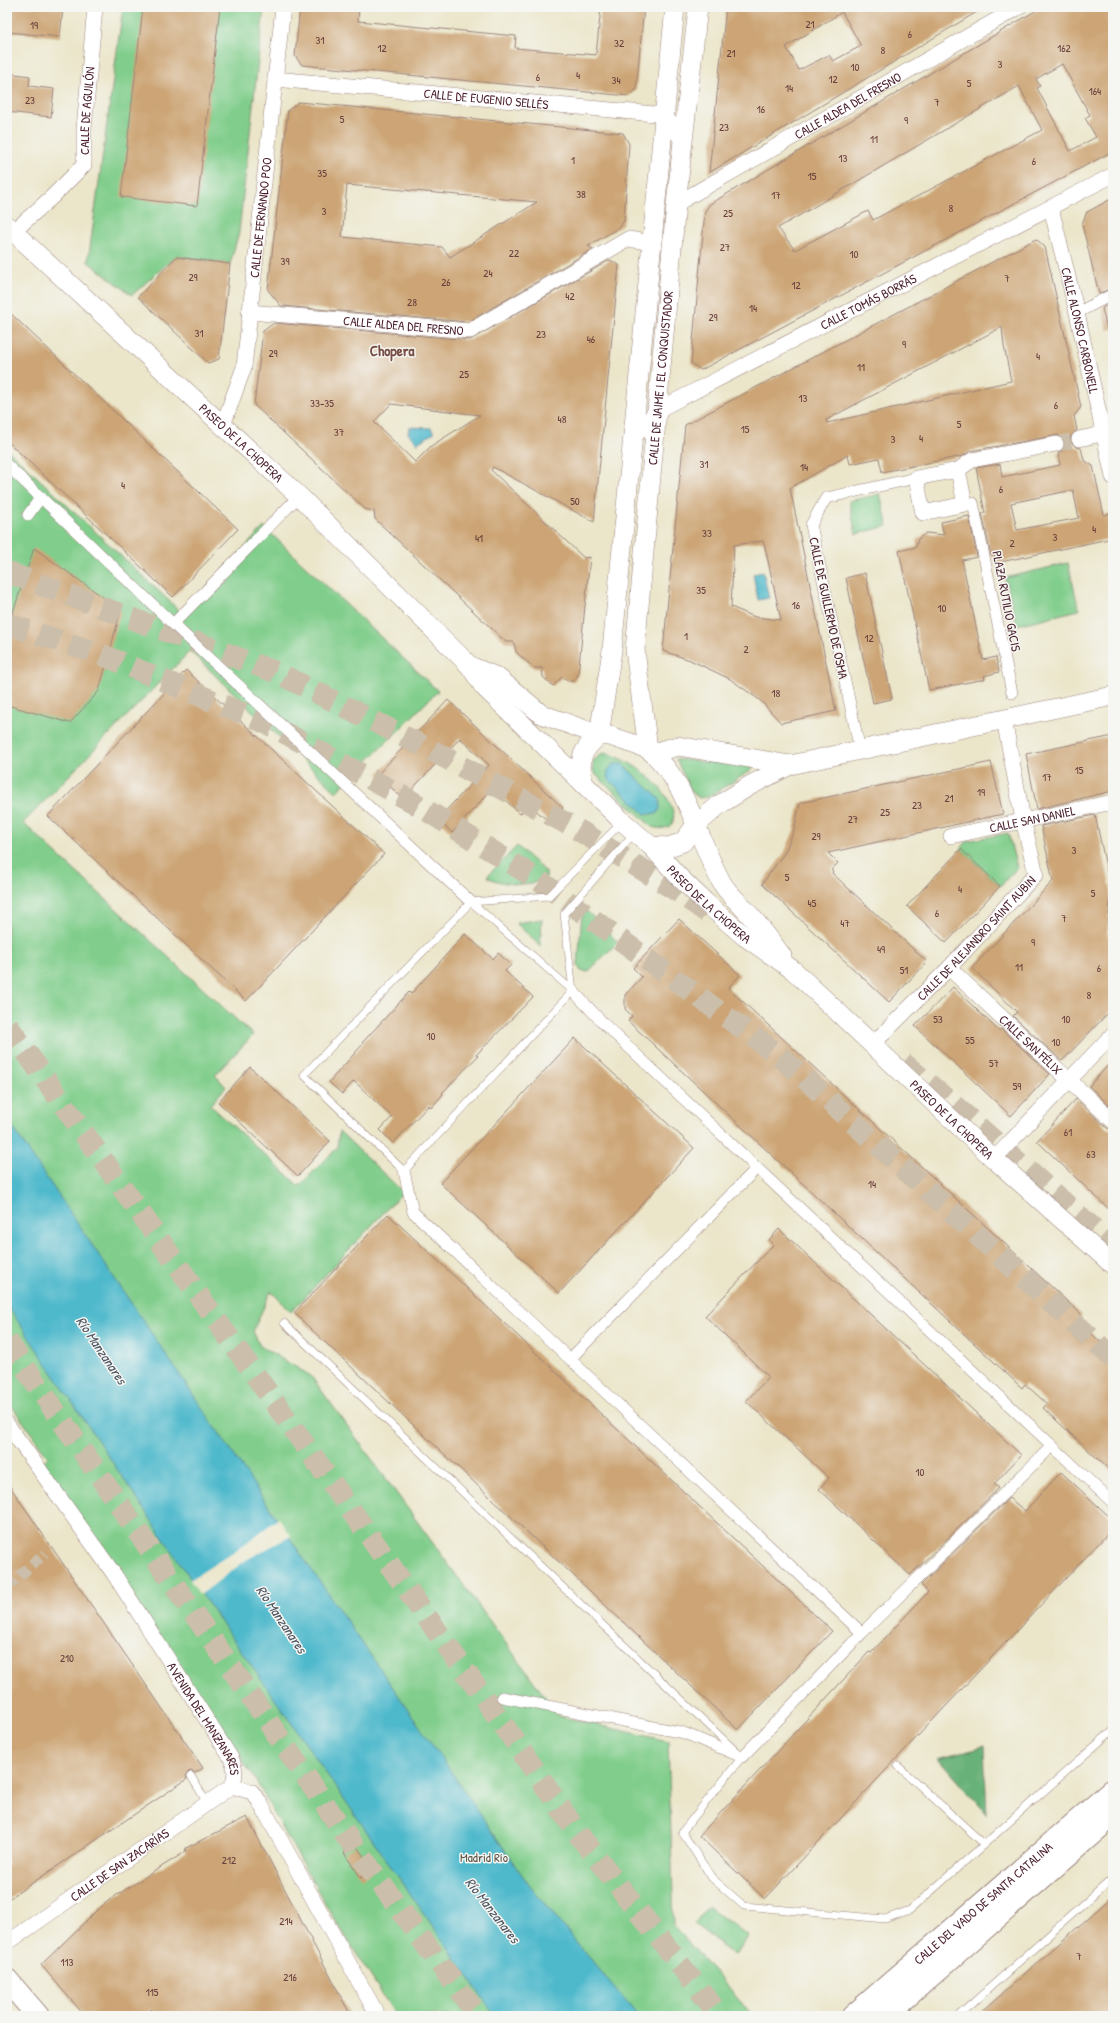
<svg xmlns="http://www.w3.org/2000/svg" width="1120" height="2023" font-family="'Patrick Hand',sans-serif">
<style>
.green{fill:#81ce8c;stroke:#66765c}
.forest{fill:#68b178;stroke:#596852}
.water{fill:#4fb9cc;stroke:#4c6c7c}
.pier{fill:#ebe6ca}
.building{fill:#cca474;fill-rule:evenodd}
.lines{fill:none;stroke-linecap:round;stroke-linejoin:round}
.pedestrian-tunnel{stroke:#cbbeaa;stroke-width:11;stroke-dasharray:11 5.5;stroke-linecap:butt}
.minor-tunnel{stroke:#cbbeaa;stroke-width:15;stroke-dasharray:15 8;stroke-linecap:butt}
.motorway-tunnel{stroke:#cbbeaa;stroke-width:22;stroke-dasharray:22 11;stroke-linecap:butt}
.service-casing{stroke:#9a827a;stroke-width:8}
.pedestrian-casing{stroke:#9a827a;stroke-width:12}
.minor-casing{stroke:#9a827a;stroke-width:16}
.tertiary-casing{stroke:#9a827a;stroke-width:20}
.primary-casing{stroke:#9a827a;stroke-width:24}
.service{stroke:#fff;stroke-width:7}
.pedestrian{stroke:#fff;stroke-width:11}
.minor{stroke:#fff;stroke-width:15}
.tertiary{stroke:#fff;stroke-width:19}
.primary{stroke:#fff;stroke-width:22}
.labels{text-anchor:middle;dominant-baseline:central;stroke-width:3;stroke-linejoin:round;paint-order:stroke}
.number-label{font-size:11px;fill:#6a403d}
.street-label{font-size:13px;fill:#4a1f2b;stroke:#f6f6f2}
.park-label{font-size:13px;fill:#5a5448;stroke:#f6f6f2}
.water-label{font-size:14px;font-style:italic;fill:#4c5563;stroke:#f6f6f2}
.quarter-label{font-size:15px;font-weight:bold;fill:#784e45;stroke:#f6f6f2}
</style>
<rect width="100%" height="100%" fill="#f6f6f2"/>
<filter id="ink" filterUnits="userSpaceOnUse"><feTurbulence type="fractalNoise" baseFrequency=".025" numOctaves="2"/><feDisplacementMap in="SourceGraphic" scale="8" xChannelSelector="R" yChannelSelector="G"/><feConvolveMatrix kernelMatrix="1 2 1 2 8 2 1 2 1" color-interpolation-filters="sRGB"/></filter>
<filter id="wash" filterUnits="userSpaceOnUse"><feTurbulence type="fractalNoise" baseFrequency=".012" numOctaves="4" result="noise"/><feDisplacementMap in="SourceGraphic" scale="16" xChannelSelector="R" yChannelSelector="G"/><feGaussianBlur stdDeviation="0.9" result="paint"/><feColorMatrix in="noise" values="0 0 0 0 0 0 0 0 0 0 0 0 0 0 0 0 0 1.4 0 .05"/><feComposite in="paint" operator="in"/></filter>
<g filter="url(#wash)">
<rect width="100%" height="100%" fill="#ebe6ca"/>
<path class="green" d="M123,7H264L239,232L230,264L176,256L132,295L88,262Z
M7,449L182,613L264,527L438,691L336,792L190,651L23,823L253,1035L215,1075L226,1087L210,1105L299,1186L337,1148L339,1131L403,1192L291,1312L271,1291L253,1331L260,1346L311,1376L559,1716L668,1741L674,1926L753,2016H396L330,1912L253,1776L42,1463L48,1457L7,1399Z
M880,494L888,526L856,534L849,501Z
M1068,563L1079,610L1017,625L1005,578Z
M603,753C628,756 668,787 673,812C677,827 664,831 652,827L595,774L593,769V761Z
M676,759L752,766V770L708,797L699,798L691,791Z
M1008,833L1017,868L1000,886L961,849L967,841Z
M517,846L546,872V877C530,888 506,885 489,878L488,875Z
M582,911H587L618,942L588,972L581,971L578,966Z
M542,919L540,946L516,923Z
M708,1906L748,1937L735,1955L694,1924Z"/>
<path class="forest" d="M984,1746L987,1814L938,1758Z"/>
<path class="water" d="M409,427L431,428L434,433L417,443L408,433Z
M763,572L769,598L758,600L753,574Z
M613,764H622L660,799V809L657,814H645L609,780L607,772Z
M7,1119L296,1547L529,1885L638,2016H497L489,2007L180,1563L7,1305Z"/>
<path class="pier" d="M279,1518L291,1536L246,1560L200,1595L190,1580L238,1549Z"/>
<g id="blocks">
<path class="building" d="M7,7H63L60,37L7,32Z
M143,7H220L197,206L121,197Z
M300,7H359L358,21L516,36L515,48L596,55L601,7H644L636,90L629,96L302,65L295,56Z
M726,7H985L709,173ZM842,12L861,46L833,61L829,55L799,70L786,47Z
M1042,7H1113V151L701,370L691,363L705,211L710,204ZM1062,64L1090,115L1085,118L1096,137L1070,151L1037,88L1040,86L1036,79ZM1019,86L1042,130L873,220L868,211L795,250L778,228Z
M7,73L30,76L29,86L54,89L51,117L7,112Z
M299,102L623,133L629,144L624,221L620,227L588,246L593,249L468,322L281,306L268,290L288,110ZM347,185L537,202L450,257L442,247L342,237Z
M1113,198V287L1099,294L1082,224L1087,212Z
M1036,239L1045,247L1081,407L1074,416L1077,430L1071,436L1070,441L1076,447L1081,448L1084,460L1093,466L1104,515L1113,513V538L996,563L994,555H991L982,513H985L976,468L1000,464L1002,477L1060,465L1058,453L1062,451L1065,443L1059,435L970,451L963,456L882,472L879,458L850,464L848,455L790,488L836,711L781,723L761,701L730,679L690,660L663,651L685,425ZM1002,327L1004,346L1011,381L827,423L826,420ZM1073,490L1079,518L1017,530L1011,503ZM763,541L765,547L781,620L755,617L731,607L734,545Z
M176,257L230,264L219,359L208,363L138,297Z
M610,260L619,265L594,522L493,467L491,470L584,558L590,557L578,675L574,681H569L562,677L553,686L543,677L542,668H534L516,652L514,642H506L375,519L374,511L365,509L254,405L263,331L274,323L470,340ZM391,404L480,415L431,446L415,462L374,422Z
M1113,302V329L1107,330L1102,308Z
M7,310L238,529L173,597L7,441Z
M969,516L977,557L962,560L983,660L996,657L999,672L984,676L985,679L929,690L899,551L916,547L918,539L926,533L944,535L941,522Z
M34,548L121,610L99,691L70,723L7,705V631Z
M865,573L892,699L873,703L846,578Z
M186,670L384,854L246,1001L48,816Z
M448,700L563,808L549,822L529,804L520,814L493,788L452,833L438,819L489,765L460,738L403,799L378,774Z
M1113,736V791L1037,809L1026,754Z
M991,762L1003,814L828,853L838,863L831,870L833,872L832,873L927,962L889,1002L762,884L785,852L794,830L800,803Z
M1095,815L1111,890L1107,936L1113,930V1008L1062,1061L1013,1016L1017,1012L972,968L1053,881L1041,826Z
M961,849L1000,886L946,943L907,906Z
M679,919L740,975L728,988L1082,1315L1077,1320L1108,1349L1104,1354L1113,1363V1473L1043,1408L1047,1404L1025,1384L1022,1388L628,1021L632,1016L625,1009V995L642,977L633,968Z
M465,934L493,959L498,953L511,965L505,971L533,997L476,1055L478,1056L442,1093L443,1094L431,1108L429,1105L393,1143L380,1130L392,1117L354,1081L342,1094L329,1082L363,1044L362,1043L409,992L411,994Z
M953,987L999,1031L1001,1029L1050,1074L1011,1116L915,1026Z
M575,1038L694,1148L559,1293L440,1183Z
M1113,1060V1109L1089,1086Z
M250,1067L330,1141L298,1176L218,1102Z
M1076,1099L1107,1128L1113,1130V1213L1037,1141Z
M388,1214L832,1631L738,1730L294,1313Z
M779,1229L1021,1455L994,1484L999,1488L910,1575L819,1489L829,1478L746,1401L769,1377L705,1316L773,1245L769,1240Z
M1061,1472L1113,1520V1528L765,1899L699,1836L869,1652L871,1653L928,1592L921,1585L1009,1498L1025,1511Z
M7,1482L203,1768L195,1773L191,1771L188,1772L186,1776L187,1779L7,1900Z
M247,1817L351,2016H157L151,2009L144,2016H85L41,1965L96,1911L112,1898L185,1852L186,1848Z
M356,1845L373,1870L361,1878L344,1853Z
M1113,1896V2016H977Z"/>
</g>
</g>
<g filter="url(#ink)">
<use href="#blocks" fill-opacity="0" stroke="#9a827a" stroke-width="1"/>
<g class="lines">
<path class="pedestrian-tunnel" d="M7,1587L45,1553"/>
<path class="minor-tunnel" d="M1056,444L1079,439"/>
<path class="motorway-tunnel" d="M7,572L278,673L431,750L575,828L677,891L711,915
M7,624L98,653L268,724L413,802L537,879L780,1056L1113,1358
M7,1025L509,1733L579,1835L720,2016
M903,1063L950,1102L1113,1246
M7,1341L350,1841L478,2016"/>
<g class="service-casing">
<path id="service" d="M622,822L549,896L471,902L573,991L564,914L635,832
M471,902L304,1075L404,1171L573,991
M284,1323L742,1757L682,1832L712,1878L744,1906L885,1919L910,1910L1113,1730
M898,1766L984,1844
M191,1776L207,1803
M958,2016L1113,1878"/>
</g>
<g class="pedestrian-casing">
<path id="pedestrian" d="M1077,313L1113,294
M7,465L173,624L299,496
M965,504L973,503L1012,693
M28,515L41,497
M173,624L471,902
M860,750L811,525L826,498L916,478
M573,991L603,1023L1113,1503
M404,1171L413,1212L862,1633
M570,1359L757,1168
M502,1697L684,1733L742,1757L862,1633L1052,1446"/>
</g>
<g class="minor-casing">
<g id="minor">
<path id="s1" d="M275,79L665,115L683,142"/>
<path id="s2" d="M676,204L1019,7"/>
<path id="s3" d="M1051,208L1077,313L1113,477"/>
<path id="s4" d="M13,232L53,196L84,165V129L95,7"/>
<path id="s5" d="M249,312L470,331L628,239L653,243"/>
<path id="s6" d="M223,425L244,367L283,7"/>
<path id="s7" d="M633,439L656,411L1113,175"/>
<path d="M1079,439L1102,434"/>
<path d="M958,470L965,504L923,513L916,478L958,470L972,460L1056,444"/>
<path id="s8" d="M951,836L1113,802"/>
<path id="s9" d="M949,968L1113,1121"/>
<path id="s10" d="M873,1044L949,968L1036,874L1023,820L1004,719"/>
<path d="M994,1159L1113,1034"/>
<path id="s11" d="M7,1424L114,1574L231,1758C236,1769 236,1776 232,1786"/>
<path d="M232,1786L252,1792L259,1801L378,2016"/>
<path id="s12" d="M7,1943L232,1786"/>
</g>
</g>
<g class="tertiary-casing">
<g id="tertiary">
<path id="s13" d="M7,226L299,496L470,666L484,687L622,821L651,846L679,877L705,902L744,936L793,970L994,1159L1113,1265"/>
<path d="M470,666L497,677L541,714L599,735L610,736L648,749C688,782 697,839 722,883C728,894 740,903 748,913C760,926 771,941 782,956"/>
<path d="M599,735L612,650L675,7"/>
<path id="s14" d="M648,749L635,650L676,204L698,7"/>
<path d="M653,753L678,746L790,765"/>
<path d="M582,782C580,756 580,753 599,735"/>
<path d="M651,846L669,847L683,842L695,826L719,805L749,786L790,765L1113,696"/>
</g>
</g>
<g class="primary-casing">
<g id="primary">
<path d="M7,1980L38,2016"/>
<path id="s15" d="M853,2016L1113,1790"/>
<path d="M885,2016L1113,1815"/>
</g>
</g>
<use href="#service" class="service"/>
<use href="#pedestrian" class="pedestrian"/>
<use href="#minor" class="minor"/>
<use href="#tertiary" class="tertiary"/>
<use href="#primary" class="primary"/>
</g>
</g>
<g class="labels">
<g class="number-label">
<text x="810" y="24">21</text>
<text x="34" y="25">19</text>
<text x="910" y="34">6</text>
<text x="320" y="40">31</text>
<text x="619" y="43">32</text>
<text x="382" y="48">12</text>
<text x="1064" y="48">162</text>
<text x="883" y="50">8</text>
<text x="731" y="53">21</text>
<text x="1000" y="64">3</text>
<text x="855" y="67">10</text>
<text x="578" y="75">4</text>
<text x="538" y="77">6</text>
<text x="833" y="79">12</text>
<text x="616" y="80">34</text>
<text x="969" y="83">5</text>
<text x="789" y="88">14</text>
<text x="1095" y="91">164</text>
<text x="30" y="100">23</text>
<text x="937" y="102">7</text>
<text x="761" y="109">16</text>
<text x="342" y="119">5</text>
<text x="906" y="120">9</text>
<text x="724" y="127">23</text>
<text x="874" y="139">11</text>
<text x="843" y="158">13</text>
<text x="573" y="160">1</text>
<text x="1034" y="161">6</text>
<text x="322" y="173">35</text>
<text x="812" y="176">15</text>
<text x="581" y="194">38</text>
<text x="776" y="195">17</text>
<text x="951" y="208">8</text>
<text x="324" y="211">3</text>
<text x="728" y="213">25</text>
<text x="725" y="247">27</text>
<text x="514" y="253">22</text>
<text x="854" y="254">10</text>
<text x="285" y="261">39</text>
<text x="488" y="273">24</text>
<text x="193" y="277">29</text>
<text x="1007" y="278">7</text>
<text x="446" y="282">26</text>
<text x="796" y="285">12</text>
<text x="570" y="296">42</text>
<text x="412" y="302">28</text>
<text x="753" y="308">14</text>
<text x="713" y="317">29</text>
<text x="199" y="333">31</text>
<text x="541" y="334">23</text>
<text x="591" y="339">46</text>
<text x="904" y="344">9</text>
<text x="273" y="353">29</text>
<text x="1038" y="356">4</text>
<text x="861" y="367">11</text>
<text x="464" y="374">25</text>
<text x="803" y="398">13</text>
<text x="322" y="403">33-35</text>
<text x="1056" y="405">6</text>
<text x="562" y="419">48</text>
<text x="959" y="424">5</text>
<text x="745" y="429">15</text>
<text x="339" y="432">37</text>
<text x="921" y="438">4</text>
<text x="893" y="439">3</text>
<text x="704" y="464">31</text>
<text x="804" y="467">14</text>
<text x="123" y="485">4</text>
<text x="1001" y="489">6</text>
<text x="575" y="501">50</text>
<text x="1094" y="529">4</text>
<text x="707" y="533">33</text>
<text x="1055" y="537">3</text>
<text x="479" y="538">41</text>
<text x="1012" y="543">2</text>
<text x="701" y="590">35</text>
<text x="796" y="605">16</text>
<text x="942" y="608">10</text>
<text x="686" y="636">1</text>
<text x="869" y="638">12</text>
<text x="746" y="649">2</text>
<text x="776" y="693">18</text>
<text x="1079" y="770">15</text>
<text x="1047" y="777">17</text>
<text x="981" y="792">19</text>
<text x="949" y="798">21</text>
<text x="917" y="805">23</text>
<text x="885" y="812">25</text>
<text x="853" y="819">27</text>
<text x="816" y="836">29</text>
<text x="1074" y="850">3</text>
<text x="787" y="877">5</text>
<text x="960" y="889">4</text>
<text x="1093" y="893">5</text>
<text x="812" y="903">45</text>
<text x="937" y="913">6</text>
<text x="1064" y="918">7</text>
<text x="845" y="923">47</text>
<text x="1033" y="942">9</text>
<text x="881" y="949">49</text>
<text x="1019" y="967">11</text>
<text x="1099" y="968">6</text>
<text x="904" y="970">51</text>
<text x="1089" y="995">8</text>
<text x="938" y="1019">53</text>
<text x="1066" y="1019">10</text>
<text x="431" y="1036">10</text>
<text x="970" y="1040">55</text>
<text x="1056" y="1042">10</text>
<text x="994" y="1063">57</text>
<text x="1017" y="1086">59</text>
<text x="1068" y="1132">61</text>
<text x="1091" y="1154">63</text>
<text x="872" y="1184">14</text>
<text x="920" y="1472">10</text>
<text x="67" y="1658">210</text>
<text x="229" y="1860">212</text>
<text x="286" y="1921">214</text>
<text x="1079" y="1956">7</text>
<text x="67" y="1962">113</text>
<text x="290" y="1977">216</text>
<text x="152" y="1992">115</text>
</g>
<g class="street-label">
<text stroke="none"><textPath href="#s1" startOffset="212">CALLE DE EUGENIO SELLÉS</textPath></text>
<text stroke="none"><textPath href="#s2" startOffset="198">CALLE ALDEA DEL FRESNO</textPath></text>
<text stroke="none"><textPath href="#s4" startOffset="152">CALLE DE AGUILÓN</textPath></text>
<text stroke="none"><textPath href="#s6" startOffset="212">CALLE DE FERNANDO POO</textPath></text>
<text stroke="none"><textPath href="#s7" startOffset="275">CALLE TOMÁS BORRÁS</textPath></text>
<text stroke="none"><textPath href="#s5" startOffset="155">CALLE ALDEA DEL FRESNO</textPath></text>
<text stroke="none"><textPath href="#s3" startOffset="126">CALLE ALONSO CARBONELL</textPath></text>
<text stroke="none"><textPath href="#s14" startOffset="373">CALLE DE JAIME I EL CONQUISTADOR</textPath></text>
<text stroke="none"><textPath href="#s13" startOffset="319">PASEO DE LA CHOPERA</textPath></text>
<text transform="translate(1007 601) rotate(79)">PLAZA RUTILIO GACIS</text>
<text transform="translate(829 608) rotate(78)">CALLE DE GUILLERMO DE OSMA</text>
<text stroke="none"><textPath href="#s8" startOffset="83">CALLE SAN DANIEL</textPath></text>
<text stroke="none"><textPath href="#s13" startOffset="977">PASEO DE LA CHOPERA</textPath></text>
<text stroke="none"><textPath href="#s10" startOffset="148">CALLE DE ALEJANDRO SAINT AUBIN</textPath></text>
<text stroke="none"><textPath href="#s9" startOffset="112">CALLE SAN FÉLIX</textPath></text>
<text stroke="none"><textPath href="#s13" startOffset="1302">PASEO DE LA CHOPERA</textPath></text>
<text stroke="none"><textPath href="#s11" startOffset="355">AVENIDA DEL MANZANARES</textPath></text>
<text stroke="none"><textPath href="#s12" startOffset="137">CALLE DE SAN ZACARÍAS</textPath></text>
<text stroke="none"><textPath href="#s15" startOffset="172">CALLE DEL VADO DE SANTA CATALINA</textPath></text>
</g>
<g class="park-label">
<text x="484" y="1857">Madrid Río</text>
</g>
<g class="water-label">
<text transform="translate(102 1350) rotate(56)">Río Manzanares</text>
<text transform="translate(282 1619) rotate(56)">Río Manzanares</text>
<text transform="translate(493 1910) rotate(52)">Río Manzanares</text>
</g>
<g class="quarter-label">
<text x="392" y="350">Chopera</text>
</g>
</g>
<rect width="1120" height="2023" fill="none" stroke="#f6f6f2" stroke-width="24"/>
</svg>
